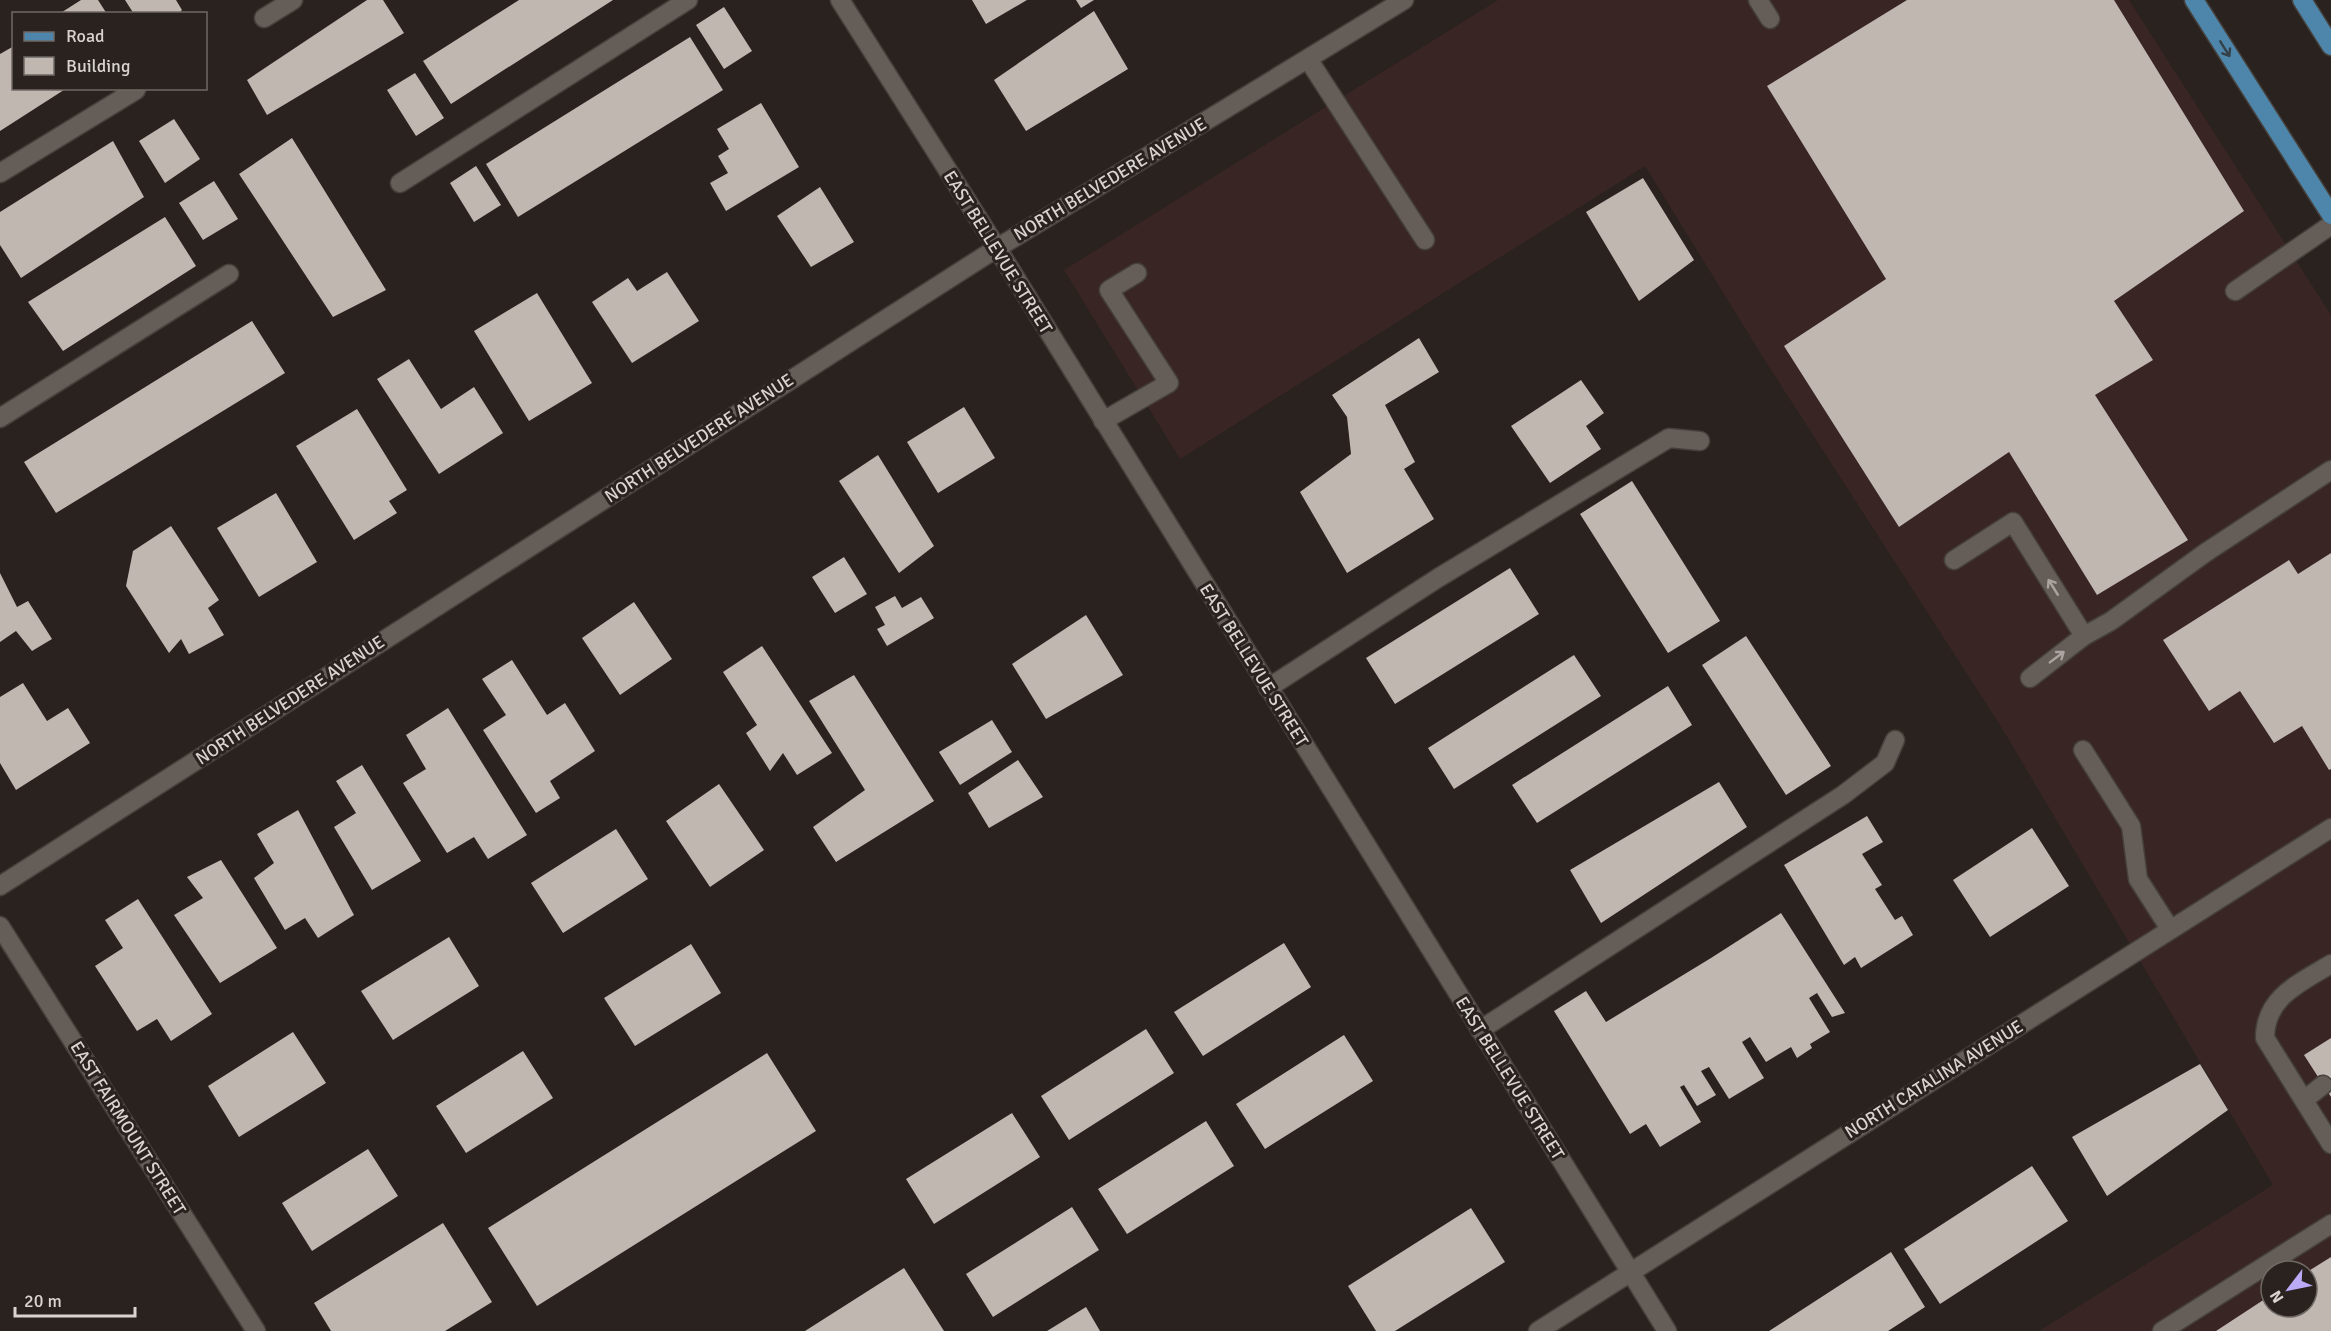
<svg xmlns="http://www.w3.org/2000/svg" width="2331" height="1331" font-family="Signika,sans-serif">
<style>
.commercial{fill:#392524;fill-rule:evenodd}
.building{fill:#c0b7b1}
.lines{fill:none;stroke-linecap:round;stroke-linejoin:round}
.lane-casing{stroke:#45403c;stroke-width:21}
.street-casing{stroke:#45403c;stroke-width:21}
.primary-casing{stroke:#45403c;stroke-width:21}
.lane{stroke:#655d58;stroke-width:18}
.street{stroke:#655d58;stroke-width:18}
.primary{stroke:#4e86ab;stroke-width:18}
.oneway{stroke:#344048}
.oneway2{stroke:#aba4a1}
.labels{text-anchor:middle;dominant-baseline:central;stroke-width:6;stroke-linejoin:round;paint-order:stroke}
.street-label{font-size:18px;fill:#d9d4d1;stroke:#29221e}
</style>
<rect width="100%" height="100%" fill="#29221e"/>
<path class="commercial" d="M1498,0H2129L2331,315V1331H2039L2273,1185L2000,725L1764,359L1645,166L1180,459L1064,270ZM2271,1271H2307V1307H2271Z"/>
<path class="building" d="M81,0H98L107,14H59Z
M125,0H176L182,10L178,14H134Z
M367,0H383L404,33L267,115L247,80Z
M519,0H613L451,104L423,61Z
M972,0H1027L986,24Z
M1076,0H1094L1081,8Z
M1907,0H2114L2244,211L2114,301L2153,360L2095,395L2188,540L2097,595L2009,452L1899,527L1784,346L1886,279L1767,86Z
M724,7L752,51L724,69L696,25Z
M1094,11L1128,69L1026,131L994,80Z
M690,37L723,90L518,217L486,164Z
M14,46V88H67L0,131V54Z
M415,73L444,118L416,136L387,90Z
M761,103L799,167L726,211L710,183L728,173L718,156L729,149L717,129Z
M174,119L200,159L165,183L139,141Z
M292,138L386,290L333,317L239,174Z
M113,141L144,197L21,278L0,245V212Z
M476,166L501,205L474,222L450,183Z
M1643,178L1694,260L1639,301L1586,212Z
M214,181L238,219L203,240L179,203Z
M820,187L854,242L811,267L777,216Z
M165,217L196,266L63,351L28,302Z
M667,272L699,321L632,363L592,302L628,278L637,291Z
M537,293L592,383L529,421L474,331Z
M252,321L285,373L56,513L24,462Z
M1419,338L1439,372L1385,405L1415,462L1404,469L1434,519L1347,573L1300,492L1351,454L1347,417L1332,395Z
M409,359L441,409L474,387L503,433L439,474L377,379Z
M1581,380L1604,413L1586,426L1601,449L1550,483L1511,426Z
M964,407L995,458L938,493L907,442Z
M357,409L407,490L389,501L397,513L354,540L296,446Z
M878,455L934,546L899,573L839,481Z
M1632,481L1720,621L1668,653L1580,514Z
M276,493L317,562L259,597L217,528Z
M171,526L219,600L208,608L224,635L189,654L181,639L169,653L126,586L133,551Z
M2331,553V769L2329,770L2302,726L2274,743L2240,691L2209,711L2163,640L2289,560L2298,574Z
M844,557L867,594L835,613L812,577Z
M1510,568L1539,614L1395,704L1366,658Z
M0,573L17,607L28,601L52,639L32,651L16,631L0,642Z
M895,596L902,608L921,597L934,618L887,646L877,629L885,625L875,607Z
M634,602L672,659L620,695L582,638Z
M1086,615L1123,675L1046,719L1012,664Z
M1746,636L1831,766L1786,795L1702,665Z
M762,646L832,753L797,775L783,753L770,771L746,733L757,725L723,672Z
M1574,655L1601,696L1454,789L1428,748Z
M512,660L547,715L565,703L595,751L550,781L560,798L536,813L483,730L506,715L482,679Z
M854,675L934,801L836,862L813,827L865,790L809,701Z
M23,683L47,721L68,708L90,743L16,790L0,763V697Z
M1668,686L1692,725L1537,823L1512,785Z
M448,708L527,835L488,859L474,837L447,853L403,783L426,769L406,735Z
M992,720L1012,752L960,785L939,752Z
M1018,760L1043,797L989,828L968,793Z
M362,765L421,861L372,890L334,827L356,813L336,781Z
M1719,782L1747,827L1601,923L1570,870Z
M719,784L764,850L710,887L666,821Z
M298,810L354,915L318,938L305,918L285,930L254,878L274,863L257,834Z
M1867,816L1883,842L1862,854L1882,885L1875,889L1895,920L1902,916L1913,935L1861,968L1855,957L1844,965L1784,865Z
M2032,828L2069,886L1990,937L1953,880Z
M616,829L648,879L563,933L531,883Z
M221,860L277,948L220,983L174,915L203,898L187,877Z
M138,899L212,1014L171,1041L157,1019L137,1031L95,966L123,948L105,920Z
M1781,913L1845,1013L1832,1017L1817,993L1809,998L1830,1032L1810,1044L1812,1048L1797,1058L1791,1047L1766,1062L1750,1037L1742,1042L1764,1078L1729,1099L1709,1067L1701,1071L1716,1095L1697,1106L1684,1085L1680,1087L1701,1122L1660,1147L1646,1124L1630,1134L1554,1011L1586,991L1606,1022L1711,958Z
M449,937L479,986L393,1040L361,991Z
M1284,943L1311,987L1203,1056L1174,1012Z
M691,944L721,993L635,1046L604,998Z
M1146,1029L1174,1073L1069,1140L1041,1096Z
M293,1032L326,1083L239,1137L208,1086Z
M1344,1035L1373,1081L1265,1149L1236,1104Z
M2331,1038V1097L2304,1055Z
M523,1051L553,1098L466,1153L436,1106Z
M767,1053L816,1131L537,1306L488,1228Z
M2200,1064L2228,1110L2107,1196L2072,1137Z
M1012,1113L1040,1157L934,1224L906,1179Z
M1206,1121L1234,1166L1127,1234L1098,1189Z
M368,1149L398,1196L312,1251L282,1203Z
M2032,1166L2068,1221L1940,1304L1904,1249Z
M1072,1207L1099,1250L993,1317L966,1274Z
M1471,1208L1505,1262L1395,1331H1376L1348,1286Z
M443,1223L492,1302L445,1331H331L314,1303Z
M1891,1252L1925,1307L1888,1331H1769Z
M2331,1257V1331H2216L2271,1295V1307H2307V1272Z
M904,1268L944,1331H805Z
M1086,1307L1100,1331H1047Z"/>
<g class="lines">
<g class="lane-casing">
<path id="lane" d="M1758,0L1770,19
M264,18L293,0
M1308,59L1425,240
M0,173L136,90
M400,183L688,0
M2235,291L2331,225
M0,418L229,274
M1103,421L1169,383L1109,290L1137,273
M1954,560L2013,522L2084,636
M2030,678L2084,636L2111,621L2205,553L2331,470
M1268,688L1438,578L1669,438L1700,441
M2083,750L2131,826L2138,879L2170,929
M2331,964C2300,983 2265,997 2265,1038L2331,1144
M1480,1030L1843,795L1885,763L1895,740
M2304,1100L2323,1085
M2162,1331L2331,1224"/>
</g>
<g class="street-casing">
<path id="street" d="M840,0L997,248L1667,1331
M0,886L997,248L1404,0
M0,926L256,1331
M1538,1331L2331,828"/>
</g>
<g class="primary-casing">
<path id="primary" d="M2194,0L2331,215
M2302,0L2331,46"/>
</g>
<use href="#lane" class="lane"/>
<use href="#street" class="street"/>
<use href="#primary" class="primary"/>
</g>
<defs><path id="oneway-shaft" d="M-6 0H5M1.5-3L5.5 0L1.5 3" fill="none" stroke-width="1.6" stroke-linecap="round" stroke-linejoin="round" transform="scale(1.5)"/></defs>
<use class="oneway" href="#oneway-shaft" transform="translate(2225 49) rotate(58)"/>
<g class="oneway2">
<use href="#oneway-shaft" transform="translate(2053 587) rotate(-122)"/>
<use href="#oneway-shaft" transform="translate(2057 657) rotate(-37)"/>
</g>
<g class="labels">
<g class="street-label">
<text transform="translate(1110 179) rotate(-31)">NORTH BELVEDERE AVENUE</text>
<text transform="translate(998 252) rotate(58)">EAST BELLEVUE STREET</text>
<text transform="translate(699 438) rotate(-33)">NORTH BELVEDERE AVENUE</text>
<text transform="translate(1254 665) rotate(58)">EAST BELLEVUE STREET</text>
<text transform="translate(290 700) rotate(-33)">NORTH BELVEDERE AVENUE</text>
<text transform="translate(1510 1078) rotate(58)">EAST BELLEVUE STREET</text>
<text transform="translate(1934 1079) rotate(-32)">NORTH CATALINA AVENUE</text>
<text transform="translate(128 1128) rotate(58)">EAST FAIRMOUNT STREET</text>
</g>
</g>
<rect x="12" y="12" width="195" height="78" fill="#29221e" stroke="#6f6966" stroke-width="1.5"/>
<rect x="24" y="32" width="30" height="9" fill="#4e86ab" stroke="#6f6966" stroke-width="1.5"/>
<text x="66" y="42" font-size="18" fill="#d9d4d1">Road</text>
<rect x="24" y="57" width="30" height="18" fill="#c0b7b1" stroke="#6f6966" stroke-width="1.5"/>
<text x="66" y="72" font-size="18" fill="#d9d4d1">Building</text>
<g transform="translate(2289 1289) rotate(238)"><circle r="28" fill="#29221e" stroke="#6f6966" stroke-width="1.5"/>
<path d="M0-4.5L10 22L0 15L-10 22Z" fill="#bbaaf6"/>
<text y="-9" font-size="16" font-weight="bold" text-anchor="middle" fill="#d9d4d1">N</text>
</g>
<path d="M15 1307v9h120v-9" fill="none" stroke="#d9d4d1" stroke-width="3"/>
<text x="24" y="1307" font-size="18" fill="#d9d4d1" stroke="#29221e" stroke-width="4.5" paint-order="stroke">20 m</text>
</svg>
